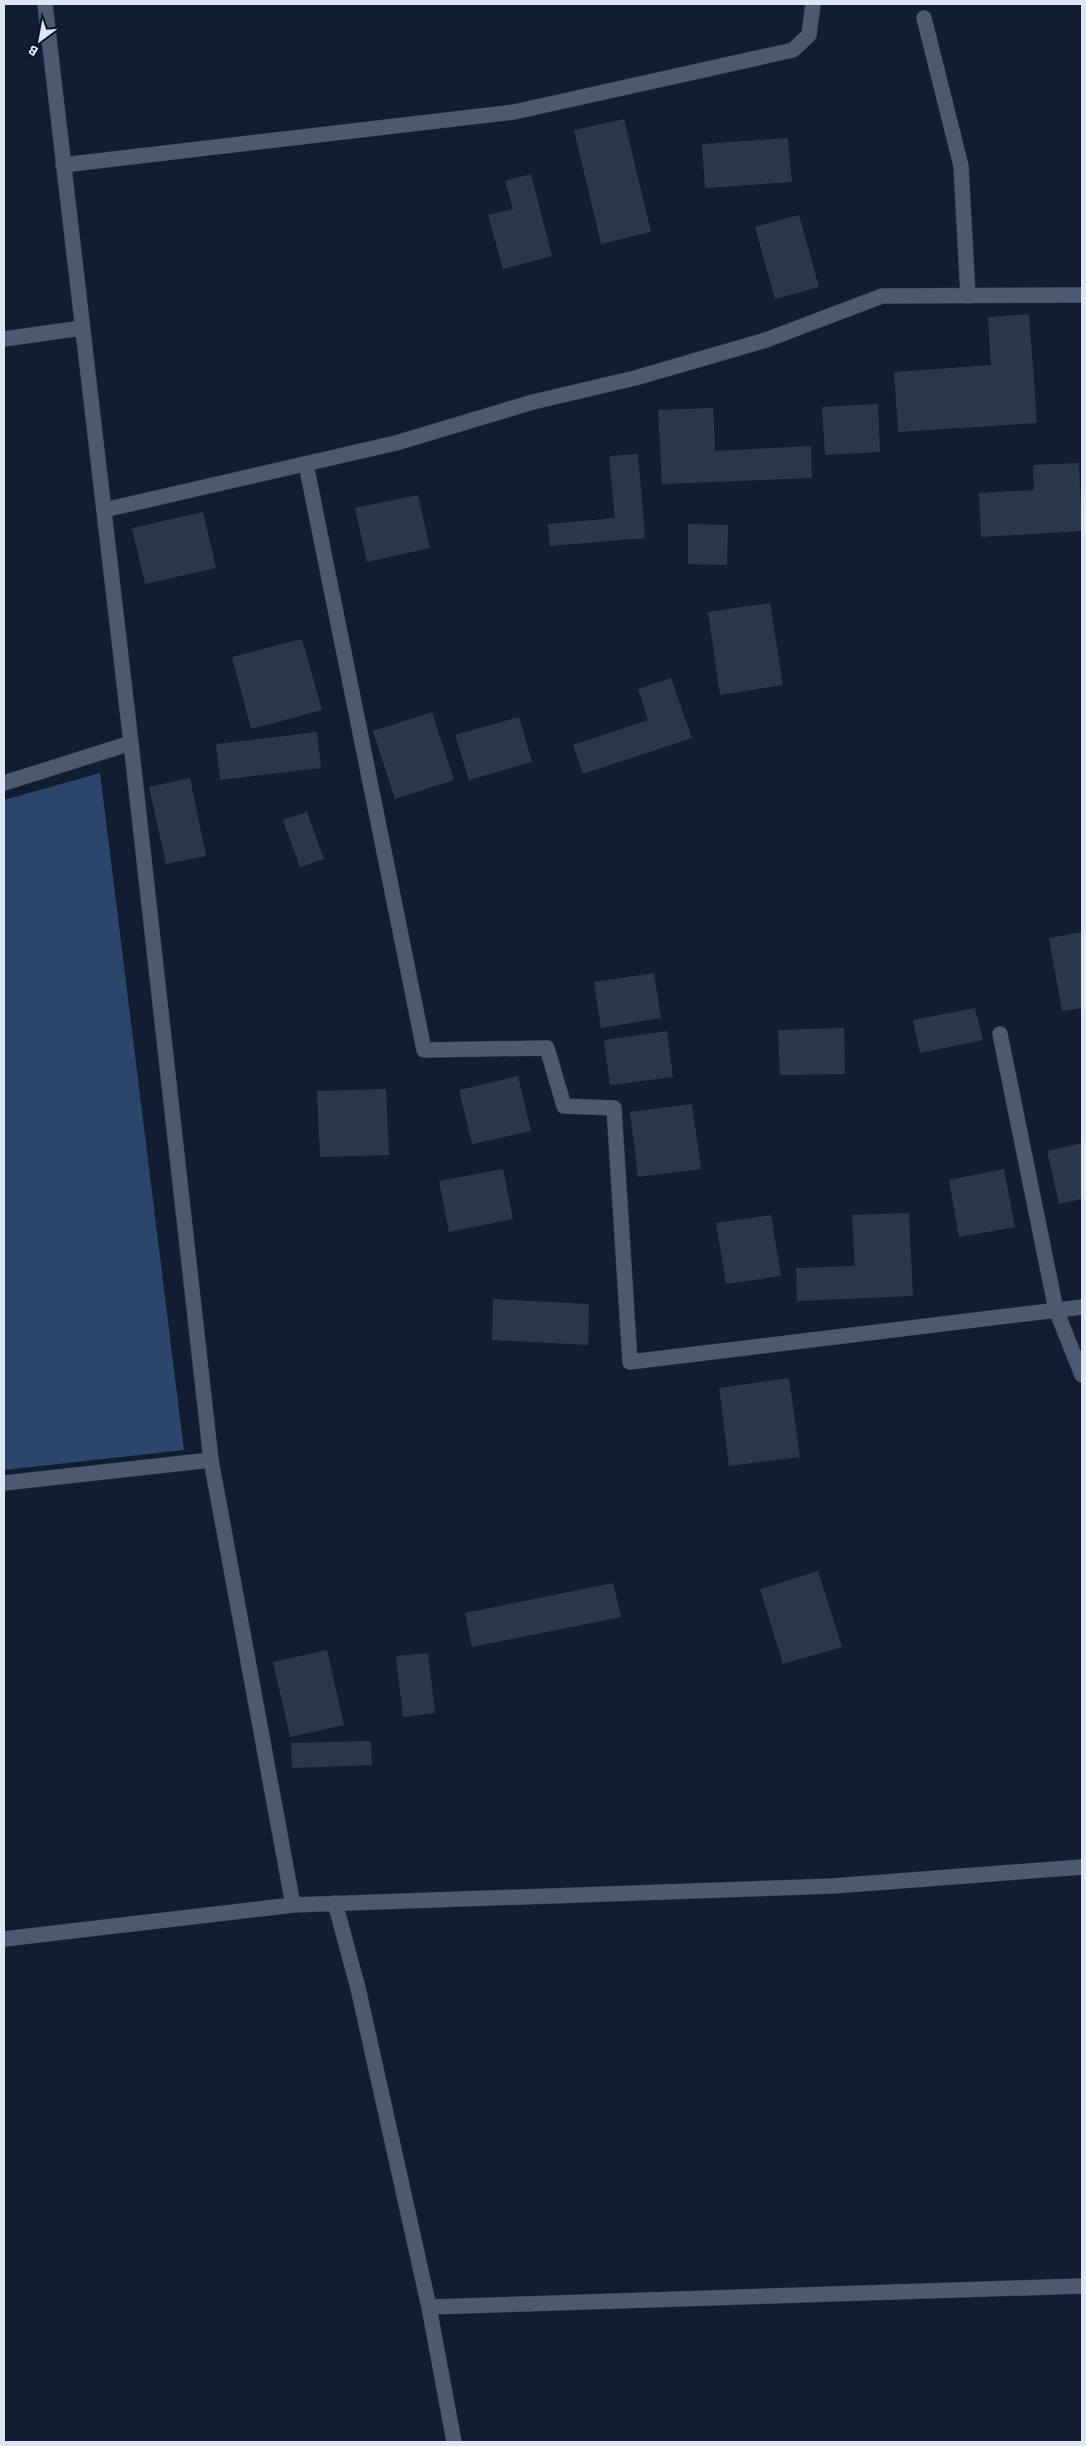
<svg xmlns="http://www.w3.org/2000/svg" width="1086" height="2446" font-family="'Source Sans 3',sans-serif">
<style>
.green{fill:#2c456c}
.building{fill:#2a384e}
.lines{fill:none;stroke-linecap:round;stroke-linejoin:round}
.service-casing{stroke:#313849;stroke-width:16}
.minor-casing{stroke:#313849;stroke-width:16}
.service{stroke:#4b5a71;stroke-width:15}
.minor{stroke:#4b5a71;stroke-width:15}
</style>
<rect width="100%" height="100%" fill="#111e32"/>
<path class="green" d="M100,773L184,1450L4,1470V800Z"/>
<path class="building" d="M624,119L651,232L601,244L574,130Z
M788,138L792,182L705,188L702,144Z
M531,174L552,256L503,269L488,215L513,209L505,181Z
M799,215L819,287L775,299L755,227Z
M1029,314L1037,423L898,432L894,372L991,365L988,317Z
M878,404L880,452L825,455L822,407Z
M713,408L715,451L811,446L812,478L662,484L658,410Z
M638,454L645,538L550,546L548,524L615,518L609,456Z
M1079,463L1082,531L981,537L979,493L1034,490L1033,465Z
M418,495L430,548L367,562L355,508Z
M203,512L216,568L145,584L132,528Z
M688,524L728,525L727,565L688,564Z
M770,603L783,685L720,695L708,612Z
M302,639L322,710L251,729L232,657Z
M671,678L692,738L583,774L573,745L648,720L638,689Z
M432,712L454,780L395,799L373,731Z
M519,717L532,762L469,780L455,735Z
M317,732L321,768L220,780L216,744Z
M190,778L206,856L166,864L149,787Z
M307,812L324,859L300,867L283,820Z
M1082,932V1008L1062,1011L1049,938Z
M654,973L661,1018L601,1028L594,982Z
M975,1008L983,1040L920,1053L913,1020Z
M844,1028L845,1074L780,1075L778,1030Z
M667,1031L673,1077L610,1085L604,1040Z
M518,1076L531,1131L472,1144L459,1090Z
M386,1089L389,1155L320,1157L317,1091Z
M692,1104L701,1169L638,1177L630,1112Z
M1082,1143V1199L1059,1204L1047,1151Z
M503,1169L513,1219L449,1232L439,1181Z
M1004,1169L1015,1227L959,1237L949,1180Z
M909,1213L913,1296L797,1301L796,1268L855,1266L852,1215Z
M771,1215L781,1276L726,1284L716,1223Z
M493,1299L589,1304L588,1345L492,1340Z
M789,1378L800,1457L729,1466L719,1388Z
M818,1571L842,1647L783,1664L760,1589Z
M613,1583L621,1617L472,1647L465,1613Z
M327,1650L344,1725L290,1737L273,1662Z
M428,1653L435,1713L403,1717L396,1656Z
M371,1741L372,1765L292,1768L291,1743Z"/>
<g class="lines">
<g class="service-casing">
<path id="service" d="M924,18L961,166L968,296
M4,1483L211,1460"/>
</g>
<g class="minor-casing">
<path id="minor" d="M45,4L131,743L211,1460L293,1905
M63,165L514,112L793,50L809,35L813,4
M4,339L82,328
M306,464L424,1050L547,1048L564,1106L614,1108L630,1362L1082,1307
M104,510L396,443L533,402L635,378L766,340L882,296L1082,295
M4,783L131,743
M1000,1034L1056,1310L1082,1375
M335,1903L358,1988L429,2307L454,2442
M4,1939L293,1905L833,1886L1082,1867
M429,2307L1082,2286"/>
</g>
<use href="#service" class="service"/>
<use href="#minor" class="minor"/>
</g>
<rect width="1086" height="2446" fill="none" stroke="#dde6f4" stroke-width="10"/>
<g transform="translate(40 40) rotate(212)" stroke="#081428" stroke-width="4" paint-order="stroke">
<path d="M0-4L9 19L0 12L-9 19Z" fill="#dde6f4"/>
<text y="-8" font-size="14" font-weight="bold" text-anchor="middle" fill="#dde6f4">B</text>
</g>
</svg>
